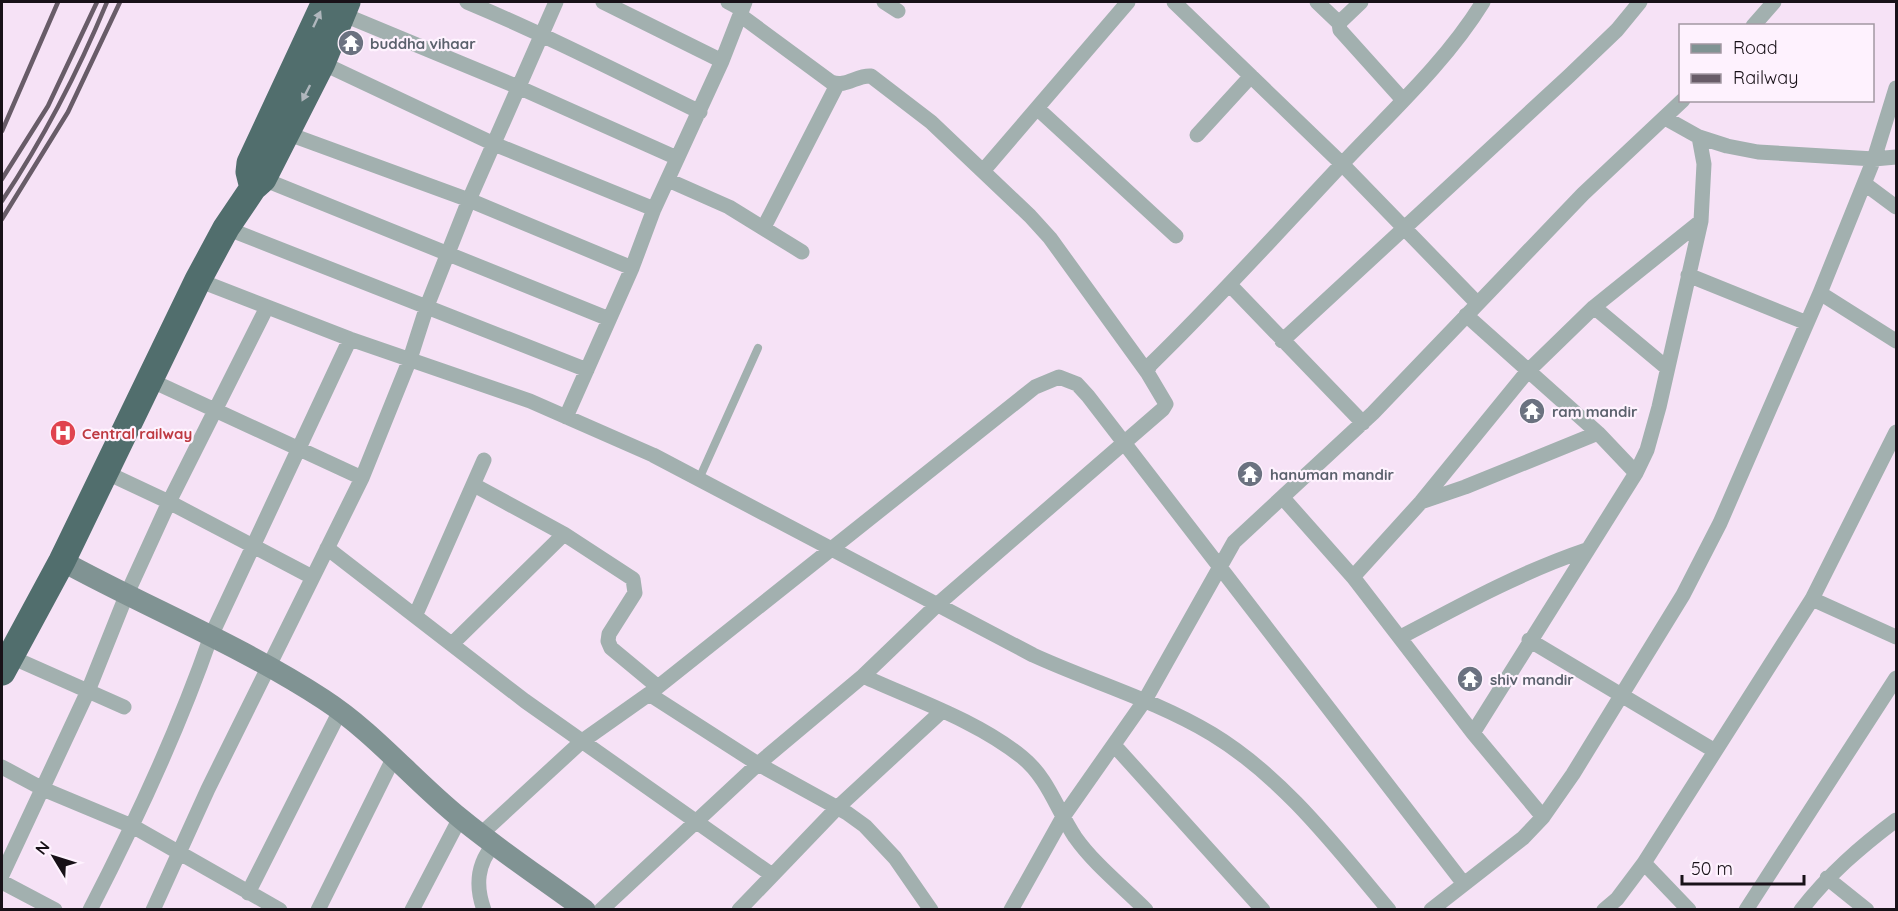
<svg xmlns="http://www.w3.org/2000/svg" width="1898" height="911" font-family="Quicksand,sans-serif">
<style>
.lines{fill:none;stroke-linecap:round;stroke-linejoin:round}
.lane{stroke:#a2b0af;stroke-width:8}
.street{stroke:#a2b0af;stroke-width:15}
.secondary{stroke:#809393;stroke-width:21}
.highway{stroke:#516e6d;stroke-width:27}
.rail{stroke:#685c68;stroke-width:4.5}
.oneway{fill:#b0b7bd}
.labels{text-anchor:middle;dominant-baseline:central;stroke-width:4.5;stroke-linejoin:round;paint-order:stroke}
.worship-label{font-size:15px;font-weight:bold;fill:#5b616d;stroke:#fef2fe;text-anchor:start}
.health-label{font-size:15px;font-weight:bold;fill:#be3a42;stroke:#fef2fe;text-anchor:start}
</style>
<rect width="100%" height="100%" fill="#f6e2f6"/>
<g class="lines">
<path class="lane" d="M699,479L758,348"/>
<path class="street" d="M467,2C546,35 622,74 700,112
M603,2L722,61
M728,2L741,9
M884,2L898,11
M1174,2L1342,164L1477,303
M1317,2L1339,23
M1361,2L1339,23L1340,30L1403,100
M342,14L518,87L677,158
M740,15L831,82C846,88 856,75 871,76L931,122L1030,216L1050,238L1147,372
M1753,26L1774,2
M322,63L494,144L654,209
M1038,109L1176,236
M1665,118L1699,137L1727,146L1758,152L1874,159L1896,157
M286,133L469,200L632,268
M1197,135L1251,76
M983,171L1128,2
M263,179L609,319
M668,180L729,207L802,252
M1865,184L1896,207
M764,227L837,85
M226,228L587,370
M1688,275L1807,323
M198,280L350,339L530,401L653,455L1033,655C1092,682 1155,700 1212,734C1283,777 1336,847 1389,910
M1230,285L1363,423
M1820,293L1896,341
M1594,307L1667,368
M1466,315L1598,433L1636,473
M1282,341L1569,76L1617,30L1640,2
M150,380L362,478
M566,417L632,268L654,209L722,61L745,2
M105,472L169,502L312,577
M474,485L564,534L633,579L635,593L609,634L608,641L611,648L658,687
M1283,498L1353,577L1473,733L1543,817
M1421,502L1465,487L1598,433
M327,548L525,701L772,875
M1353,577L1421,502L1527,372L1594,307L1701,221
M1812,599L1896,637
M416,614L484,460
M1401,637C1461,605 1521,572 1586,550
M1529,640L1715,751
M453,643L564,534
M9,656L124,707
M863,676C915,700 976,720 1022,757C1048,778 1057,810 1075,837C1094,864 1122,886 1146,910
M649,694L758,764L847,813L865,826L895,858L931,910
M1473,733L1636,473L1647,450L1659,407L1701,221L1704,164L1699,137
M1114,745L1263,910
M2,767L43,789L134,827L280,910
M481,834L581,742L649,694L1035,387L1059,377L1077,384L1088,396L1464,884
M1644,863L1689,910
M2,875L88,691L126,596L169,502L267,307
M1827,878L1867,910
M2,882L55,910
M248,893L340,711
M90,910C136,821 178,731 211,636L350,339
M153,910L208,789L362,478L410,359L427,306L469,200L556,2
M318,910L394,757
M412,910L460,818
M484,910C475,885 477,864 494,844
M601,910L758,764L863,676L938,604L1163,409L1166,404L1147,372L1150,365C1217,300 1279,231 1343,163C1391,112 1446,62 1483,2
M739,910L837,808L941,712
M1011,910L1063,817L1145,700L1234,542L1373,413L1583,194L1683,100
M1431,910L1523,838L1543,817L1573,774L1683,595L1720,523L1820,293L1874,159L1896,88
M1604,910L1617,899L1644,863L1812,599L1896,432
M1746,910L1896,678
M1801,910C1829,874 1860,847 1896,820"/>
<path class="secondary" d="M62,561C148,608 240,645 323,699C374,732 413,780 460,818C500,851 543,879 585,910"/>
<path class="highway" d="M253,188L249,172L250,163L325,2
M2,672L62,561L198,280L226,228L253,188L263,179L322,63L347,2"/>
<path class="rail" d="M2,131L58,2
M2,179L48,106L97,2
M2,201C44,138 78,72 107,2
M2,219L68,112L120,2"/>
</g>
<defs><path id="oneway-solid" d="M-6-.8H1V-3.2L6.5 0L1 3.2V.8H-6Z" transform="scale(1.5)"/></defs>
<g class="oneway">
<use href="#oneway-solid" transform="translate(317 19) rotate(-65)"/>
<use href="#oneway-solid" transform="translate(306 93) rotate(117)"/>
</g>
<defs>
<g id="temple-disc" transform="scale(1.35)"><circle r="9.5" fill="#6b7280" stroke="#fef2fe"/><path d="M0-6L5-2H3V0L6.5 2.5H4V6H1.5V3h-3V6H-4V2.5H-6.5L-3 0V-2H-5Z" fill="#fff"/></g>
<g id="hospital-disc" transform="scale(1.35)"><circle r="9.5" fill="#e0444e" stroke="#fef2fe"/><path d="M-5-5h3v3.5h4V-5h3V5h-3V1.5h-4V5h-3Z" fill="#fff"/></g>
</defs>
<g fill-rule="evenodd">
<use href="#temple-disc" x="351" y="43"/>
<use href="#temple-disc" x="1532" y="411"/>
<use href="#hospital-disc" x="63" y="433"/>
<use href="#temple-disc" x="1250" y="474"/>
<use href="#temple-disc" x="1470" y="679"/>
</g>
<g class="labels">
<g class="worship-label">
<text x="370" y="43">buddha vihaar</text>
<text x="1552" y="411">ram mandir</text>
<text x="1270" y="474">hanuman mandir</text>
<text x="1490" y="679">shiv mandir</text>
</g>
<g class="health-label">
<text x="82" y="433">Central railway</text>
</g>
</g>
<rect width="1898" height="911" fill="none" stroke="#181118" stroke-width="6"/>
<rect x="1679" y="24" width="195" height="78" fill="#fef2fe" stroke="#a298a2" stroke-width="1.5"/>
<rect x="1691" y="44" width="30" height="9" fill="#809393" stroke="#a298a2" stroke-width="1.5"/>
<text x="1733" y="54" font-size="18" fill="#181118">Road</text>
<rect x="1691" y="74" width="30" height="9" fill="#685c68" stroke="#a298a2" stroke-width="1.5"/>
<text x="1733" y="84" font-size="18" fill="#181118">Railway</text>
<g transform="translate(54 857) rotate(308)" stroke="#fef2fe" stroke-width="4.5" paint-order="stroke">
<path d="M0-4.5L10 22L0 15L-10 22Z" fill="#181118"/>
<text y="-9" font-size="16" font-weight="bold" text-anchor="middle" fill="#181118">N</text>
</g>
<path d="M1682 875v9h122v-9" fill="none" stroke="#181118" stroke-width="3"/>
<text x="1691" y="875" font-size="18" fill="#181118" stroke="#fef2fe" stroke-width="4.5" paint-order="stroke">50 m</text>
</svg>
